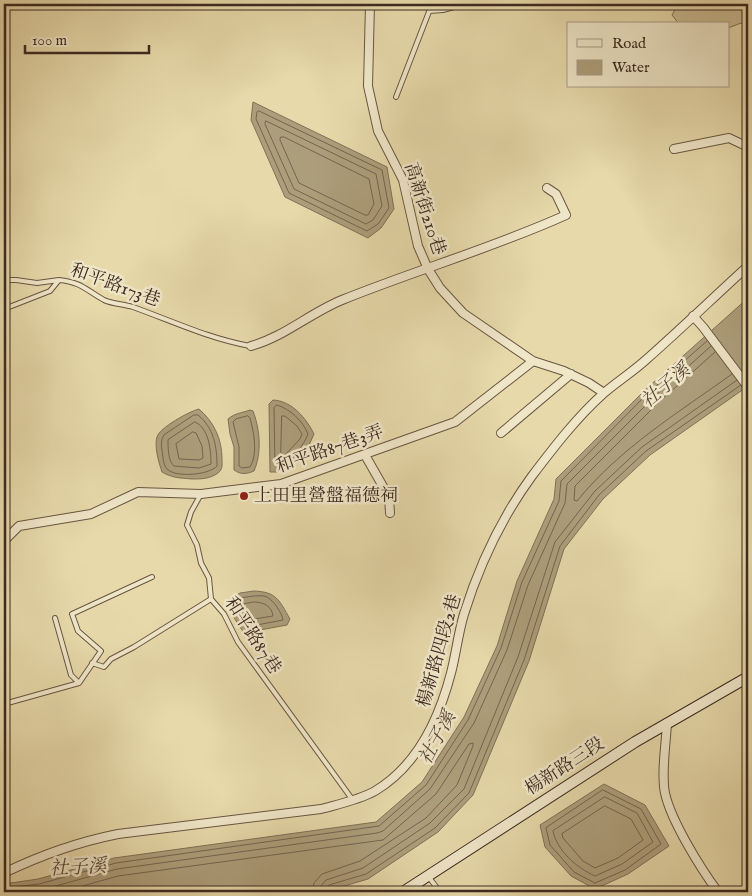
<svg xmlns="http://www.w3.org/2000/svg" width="752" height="896" font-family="'IM FELL English','Noto Serif TC',serif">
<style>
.green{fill:#cabb93;stroke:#84725a}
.water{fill:#ad9e7b;stroke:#807057}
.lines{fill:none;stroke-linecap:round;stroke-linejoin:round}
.shore{stroke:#75644e;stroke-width:1}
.lane-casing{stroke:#685642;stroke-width:6}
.street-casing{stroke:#685642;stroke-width:10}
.secondary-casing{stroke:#3d2a20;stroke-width:12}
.lane{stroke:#efe6c8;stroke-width:4}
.street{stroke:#efe6c8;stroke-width:8}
.secondary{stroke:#efe6c8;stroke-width:10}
.poi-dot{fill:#8f2418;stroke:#efe6c8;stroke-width:2}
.labels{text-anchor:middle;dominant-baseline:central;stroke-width:5;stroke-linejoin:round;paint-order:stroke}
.street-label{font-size:18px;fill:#3d2a20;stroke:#efe6c8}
.poi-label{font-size:18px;fill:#3d2a20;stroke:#efe6c8;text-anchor:start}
.water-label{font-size:19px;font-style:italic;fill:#594737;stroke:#efe6c8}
</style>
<rect width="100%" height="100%" fill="#e7d9aa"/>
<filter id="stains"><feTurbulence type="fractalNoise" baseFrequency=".004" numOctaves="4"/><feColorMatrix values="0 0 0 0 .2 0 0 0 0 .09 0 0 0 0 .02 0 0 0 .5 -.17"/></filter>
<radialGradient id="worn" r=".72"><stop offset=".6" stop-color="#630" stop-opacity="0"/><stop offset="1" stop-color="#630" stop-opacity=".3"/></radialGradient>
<path class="green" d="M678,4H748V29L741,23L728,28V24H679L672,15Z"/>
<path class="water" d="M253,102L387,167L394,209L381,228L368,238L285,197L251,120Z
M748,298V386L650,455L603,499L564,549L529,661L473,795L438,832L368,879L324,892H4V884L38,879L114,858L376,822L422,782L464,717L497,646L517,581L554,499L556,479L646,389Z
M273,400C292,401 306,418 314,434L309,445L286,472H270L269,404Z
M199,409C214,422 222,439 222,459C222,465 223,469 218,473C210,479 201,479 192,479C180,478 172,478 162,472C159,463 154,447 157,437C159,428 190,411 199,409Z
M250,410L253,411C260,429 262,453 254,471C247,474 241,475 234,470V447L230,434L228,419C235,413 242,413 250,410Z
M254,591C277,592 279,600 290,619L287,625L244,633L229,610L227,601L240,593Z
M604,784L645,805L669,846L628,874L595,889L571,876L545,847L540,825Z"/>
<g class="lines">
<path class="shore" d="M259,111L382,170L389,208L378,224L367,231L289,193L256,119L257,112Z
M266,121L376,174L382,206L373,220L366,224L294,189L265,124Z
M281,137H284L369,179L374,204L368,215H365L299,183L280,140Z
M715,352L659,402L575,486L574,500L577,501C620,448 678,413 732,374
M277,405C290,409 303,421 308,434C305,443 290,464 280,468L277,467L275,465L274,408Z
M194,415H198C214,428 217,447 217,466C209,475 176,478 167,469C163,465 163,456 162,450C161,444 161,440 164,435Z
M248,416L250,418C254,433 258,454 250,467L242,468L239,466V447L233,422L236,419Z
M282,416H285L297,426L302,434L300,439L284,456L281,453Z
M195,422C209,428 211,450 211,464L199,468L174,466C168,461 168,448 168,440Z
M193,432L196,433L202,446L203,458L199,460L179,459L176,444Z
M254,596C258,596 263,595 267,597C274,601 282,613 283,620L246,627L234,608L233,604L241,598Z
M254,602C263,602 272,606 273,616L248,620L241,607L244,604Z
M603,790L641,809L661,844L625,870L595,883L574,872L550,845L546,828Z
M605,797L637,813L653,842L622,864L595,876C577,868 557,851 553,831Z
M605,806L631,819L643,840L618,858L595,868L583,861L563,838L562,834Z
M4,888L39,884L116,863L379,826L426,785L468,720L501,648L522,582L559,501L561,481L649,392L707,341
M26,892L41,890L117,869L377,833L383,831L430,789L474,723L507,650L528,585L565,503L567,484L654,397L711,346
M61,892L118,876L383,840L436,794L469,744L473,743V746L457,785L426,818L360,861L322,874L314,883L312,892
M320,892L321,886L326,880L363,868L430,823L464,789L518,657L555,542L595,491L642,447L737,380
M326,892V888L329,885L366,874L435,828L469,793L524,660L560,546L599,495L646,451L741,385"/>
<g class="lane-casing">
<path id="lane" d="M429,11L443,10L465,4
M396,97L432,4
M4,280H16L37,283L59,280
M4,309L50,291L59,280C81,282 86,290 104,300C112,304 124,304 133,307C172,321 210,339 250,346
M201,494L191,512L187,525L197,545L201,563L209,578L211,599
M92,663L104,667L111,659L134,647L211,599L224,614L238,642L352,799
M79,683L101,651L78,631L72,614L152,577
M4,704L79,683L71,675L55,618
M428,876L440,892"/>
</g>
<g class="street-casing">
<path id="street" d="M370,4L368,86L378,131L403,180L418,246L428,269L440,288L463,313L533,361L564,371L589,383L604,393
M674,149L729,138L748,147
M693,316L703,327L748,387
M251,346C284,337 310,313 342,300C416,270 493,248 566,215L556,194L547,188
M501,433L571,374
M365,455L389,497L390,513
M4,541L19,526L91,514L138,492L201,494L281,484L455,422L533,361
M667,723C666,744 661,773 665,793C671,821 701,869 718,892
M4,873C41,855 78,842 118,834L321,809C339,804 359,800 375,791C417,766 439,719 451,673C456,654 458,634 464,614C479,566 502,517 532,476C554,447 577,417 604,393C618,381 634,371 648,358C682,328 715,296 748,266"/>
</g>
<g class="secondary-casing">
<path id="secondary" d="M403,892L635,742L748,677"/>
</g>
<use href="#lane" class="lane"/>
<use href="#street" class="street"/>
<use href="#secondary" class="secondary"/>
</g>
<circle class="poi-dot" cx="244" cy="496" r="5"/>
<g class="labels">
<g class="street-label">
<text transform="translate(424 209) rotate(72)">高新街210巷</text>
<text transform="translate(115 286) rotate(20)">和平路173巷</text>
<text transform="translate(330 450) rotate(-19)">和平路87巷3弄</text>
<text transform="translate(252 636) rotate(57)">和平路87巷</text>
<text transform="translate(440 651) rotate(-74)">楊新路四段2巷</text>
<text transform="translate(565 767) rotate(-33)">楊新路三段</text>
</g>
<g class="poi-label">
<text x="254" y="496">上田里營盤福德祠</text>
</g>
<g class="water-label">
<text transform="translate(666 386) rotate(-40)">社子溪</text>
<text transform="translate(438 738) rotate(-62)">社子溪</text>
<text transform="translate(78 868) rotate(-3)">社子溪</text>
</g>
</g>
<rect width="752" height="896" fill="none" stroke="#e7d9aa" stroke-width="20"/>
<rect x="5" y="5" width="742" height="886" fill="none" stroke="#3d2a20" stroke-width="2.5"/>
<rect x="10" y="10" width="732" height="876" fill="none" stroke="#3d2a20"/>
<rect x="567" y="22" width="162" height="65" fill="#efe6c8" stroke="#a89b85"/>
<rect x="577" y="39" width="25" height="8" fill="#efe6c8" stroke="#a89b85"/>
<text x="612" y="48" font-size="15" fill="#3d2a20">Road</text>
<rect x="577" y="60" width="25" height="15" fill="#ad9e7b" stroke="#a89b85"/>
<text x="612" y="72" font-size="15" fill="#3d2a20">Water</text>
<path d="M25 45v8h124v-8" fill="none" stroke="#3d2a20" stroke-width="2.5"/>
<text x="32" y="45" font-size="15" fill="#3d2a20" stroke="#efe6c8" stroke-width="4" paint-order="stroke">100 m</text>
<rect width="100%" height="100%" filter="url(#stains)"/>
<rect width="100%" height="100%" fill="url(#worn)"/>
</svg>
